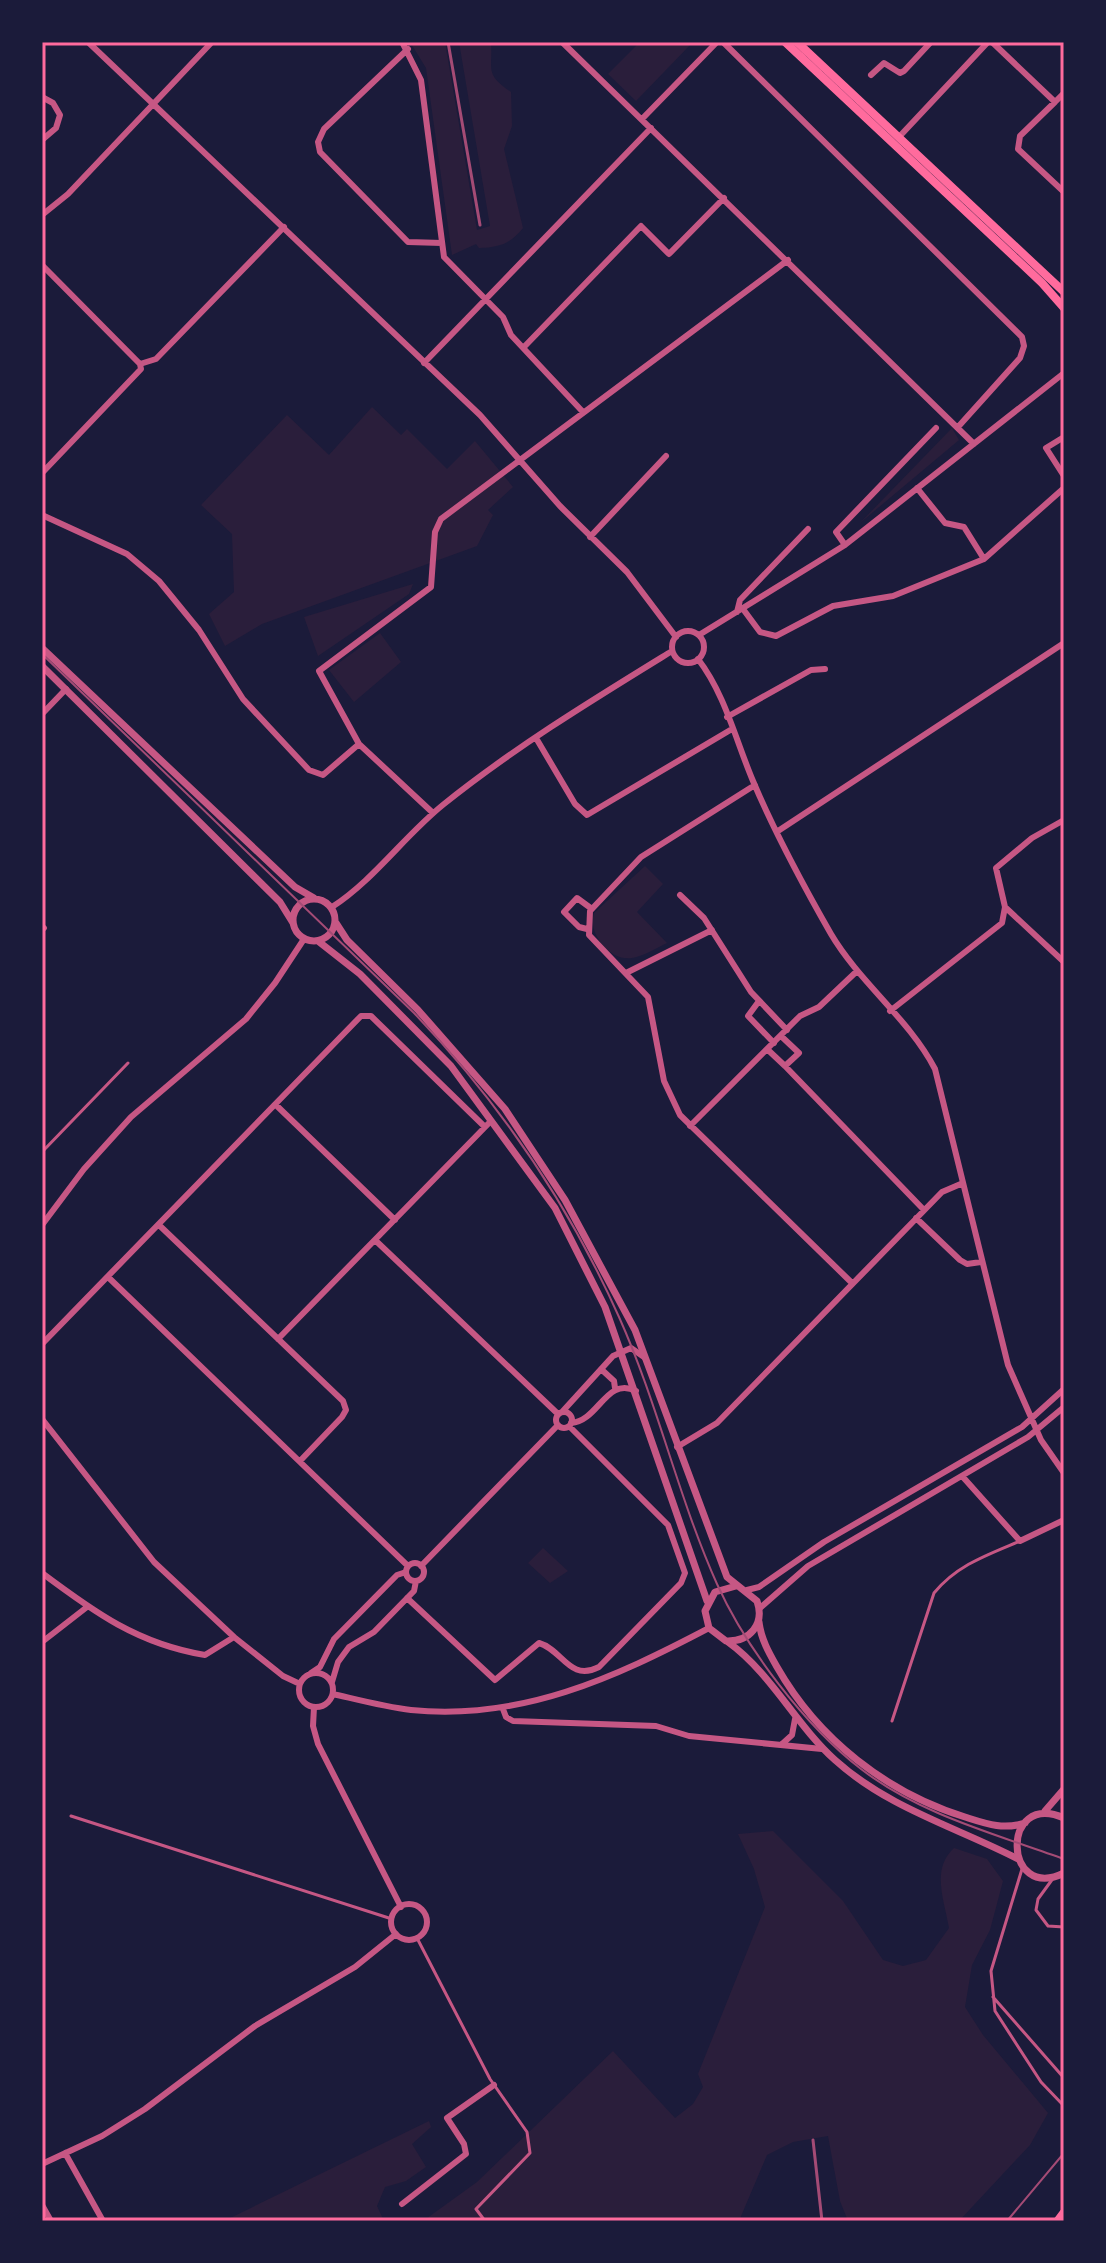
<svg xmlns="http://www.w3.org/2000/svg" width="1106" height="2263" font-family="Bitter,serif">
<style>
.green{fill:#2a1e3b}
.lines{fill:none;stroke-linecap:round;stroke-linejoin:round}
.service{stroke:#c65784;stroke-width:3}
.minor{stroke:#c65784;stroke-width:6}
.tertiary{stroke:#c65784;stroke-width:7}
.secondary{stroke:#ff6b9d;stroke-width:8}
.primary{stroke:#ff6b9d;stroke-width:9}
.tram{stroke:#a44b75;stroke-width:2}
.rail{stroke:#a44b75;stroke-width:3}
.neatline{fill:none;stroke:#ff6b9d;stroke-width:3}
</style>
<rect width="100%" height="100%" fill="#1b1b3a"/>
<path class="green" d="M410,42H445L477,230L490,226L459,42H491C493,71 484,73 511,92L512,126L504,149L523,228C510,244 500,247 479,248L476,244L452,255L426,68Z
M640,42H693L636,101L608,74Z
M372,407L401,435L407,429L447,469L475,441L513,487L488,510L493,515L477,546L262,624L225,646L209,614L234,592L232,534L201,505L287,415L329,455Z
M952,428L959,440L860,523Z
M413,584L409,594L318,656L304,617Z
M380,633L401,662L354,702L329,670Z
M645,866L663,884L637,912L667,943C656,948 644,956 632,958C610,962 587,933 594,913Z
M543,1548L568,1571L550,1583L528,1563Z
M773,1831L843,1901L883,1960L903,1966L926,1960L949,1928C944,1899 931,1869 954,1848L987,1859L1003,1881L990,1930L972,1965L965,2007L983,2035L1048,2113L1030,2145L959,2221H848L840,2201L828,2136L793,2142L767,2155L739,2221H423L477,2182L613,2051L675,2118L693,2104L703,2087L698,2074L765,1907L754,1869L738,1834Z
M429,2121L431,2127L412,2144L426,2167L406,2181L385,2187L377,2206L384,2221H224Z"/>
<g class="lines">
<path class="service" d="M42,1152L128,1063
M892,1721L934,1593C957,1565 987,1555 1020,1541
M71,1816L392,1919
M1022,1869L991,1971L995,2011L1041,2082L1064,2106
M1054,1877L1038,1899L1036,1910L1048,1926L1064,1927
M417,1938L490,2079L527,2132L530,2153L476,2209L485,2221
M993,1997L1064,2078"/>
<path class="minor" d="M88,42L480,415L560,506L627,572L676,637
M402,42L421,80L444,257L503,317L511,335L582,411
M562,42L974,444
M723,42L1022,337L1024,346L1020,358L958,427
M992,42L1055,102L1064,93
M408,49L324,129L318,142L320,152L408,242L442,243
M871,75L884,63L900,73L904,71L931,42
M42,97L53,103L60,115L56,128L42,140
M1055,102L1020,136L1018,149L1064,192
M642,119L717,42
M899,137L988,42
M42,215L68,194L212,42
M42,265L140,364
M524,347L641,226L669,254L724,198
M424,363L651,128
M140,364L156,359L284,227
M1064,437L1046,448L1064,476
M42,473L141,369L140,364
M42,515L127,554L159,581L199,630L243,699L309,770L323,775L359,744L433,813
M590,537L666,456
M845,545L836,532L936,428
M984,559L1064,488
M743,609L760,632L776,636L833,606L893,596L984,559L964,527L945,523L917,488
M737,612L740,600L808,529
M672 647a16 16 0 1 1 32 0a16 16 0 1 1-32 0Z
M699,635L845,545L1064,373
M698,659C725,694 736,741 753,781C775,833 803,885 831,934C860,983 909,1019 935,1069L1008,1365L1041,1440L1064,1473
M42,714L66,689
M727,717L811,670L825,669
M536,738L575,804L587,815L732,729
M359,744L319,671L431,587L435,532L441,519L788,260
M755,785L641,857L590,911L589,935L648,997L664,1081L680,1115L852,1283
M778,831L1064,643
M680,895L704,918L751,992L787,1030
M332,907C374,880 405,835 444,804C515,747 594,699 672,651
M1005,907L1064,962
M587,929L579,927L564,912L577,898L592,909
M42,930L44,928
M628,972L712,930
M759,1001L748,1016L774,1043
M890,1011L1002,923L1005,907L996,868L1032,838L1064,820
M781,1036L799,1053L785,1066L924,1210
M767,1049L785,1066
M277,1106L395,1220
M690,1126L800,1016L819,1007L856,972
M916,1218L960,1260L967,1264L981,1262
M42,1225L84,1169L131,1117L246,1019L275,983L304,939
M159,1225L343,1401L346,1410L342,1417L300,1461
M375,1240L558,1414
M108,1277L408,1566
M278,1339L488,1124
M42,1344L361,1016H371L485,1127
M601,1369L614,1381L615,1388
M556 1420a8 8 0 1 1 16 0a8 8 0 1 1-16 0Z
M562,1412L613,1356L631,1348L644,1357
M42,1419L154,1562L234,1637
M571,1423C599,1421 606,1376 636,1391
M677,1447L717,1423L942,1192L963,1183
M962,1476L1020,1541L1064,1520
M406 1572a9 9 0 1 1 18 0a9 9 0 1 1-18 0Z
M421,1566L558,1425
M42,1573C94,1612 138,1644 205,1655L234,1637L283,1676L300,1684
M747,1590L759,1587L824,1542L1022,1427L1064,1389
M407,1598L495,1680L539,1643C563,1650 569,1682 599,1667L681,1583L685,1573L668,1525L569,1426
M760,1608L808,1566L1028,1437L1064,1407
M42,1642L87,1607
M299 1690a17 17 0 1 1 34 0a17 17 0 1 1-34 0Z
M311,1673L320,1667L334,1639L397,1575L406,1572
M332,1682L338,1662L349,1647L374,1632L414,1591L416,1581
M333,1694C359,1700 385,1707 411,1710C521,1721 614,1678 709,1628
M314,1707L313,1726L318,1744L401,1907
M503,1709L506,1717L513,1721L656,1726L689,1736L822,1749
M781,1745L792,1735L795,1719
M391 1922a18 18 0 1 1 36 0a18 18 0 1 1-36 0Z
M65,2153L103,2221
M42,2164L102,2136L145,2109L255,2026L355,1967L396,1934
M402,2204L466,2154L464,2144L447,2118L494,2085
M42,2205L51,2221"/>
<path class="tertiary" d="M42,648L295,887L314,898
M42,666L280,902L293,923
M293 920a21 21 0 1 1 42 0a21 21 0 1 1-42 0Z
M336,923L347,940L418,1010L505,1109L565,1200L635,1330L727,1577L757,1601C765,1624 750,1642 726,1641L709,1628L705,1611L715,1592L736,1586
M318,941L360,974L451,1066L555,1208L605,1307L707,1601
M759,1622C761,1639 769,1653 777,1667C818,1739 887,1793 965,1817C987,1824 1003,1830 1025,1823
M728,1642C771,1673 796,1725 835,1760C888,1808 956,1827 1018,1859
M1045,1811L1064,1789
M1064,1818C1000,1790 1003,1903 1064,1873"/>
<path class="secondary" d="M785,42L1042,283L1064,308
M797,42L1064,292"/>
<path class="primary" d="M1058,2221L1064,2213"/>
<path class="tram" d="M42,654L414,1013C501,1104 568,1203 619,1317C658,1404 678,1497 717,1584C746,1648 805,1726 861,1769C919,1814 995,1834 1064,1859
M1007,2221L1064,2153"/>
<path class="rail" d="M448,42L480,225
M813,2140L822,2221"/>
</g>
<rect width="1106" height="2263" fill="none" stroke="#1b1b3a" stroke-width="88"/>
<rect x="44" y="44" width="1018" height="2175" class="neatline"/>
</svg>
